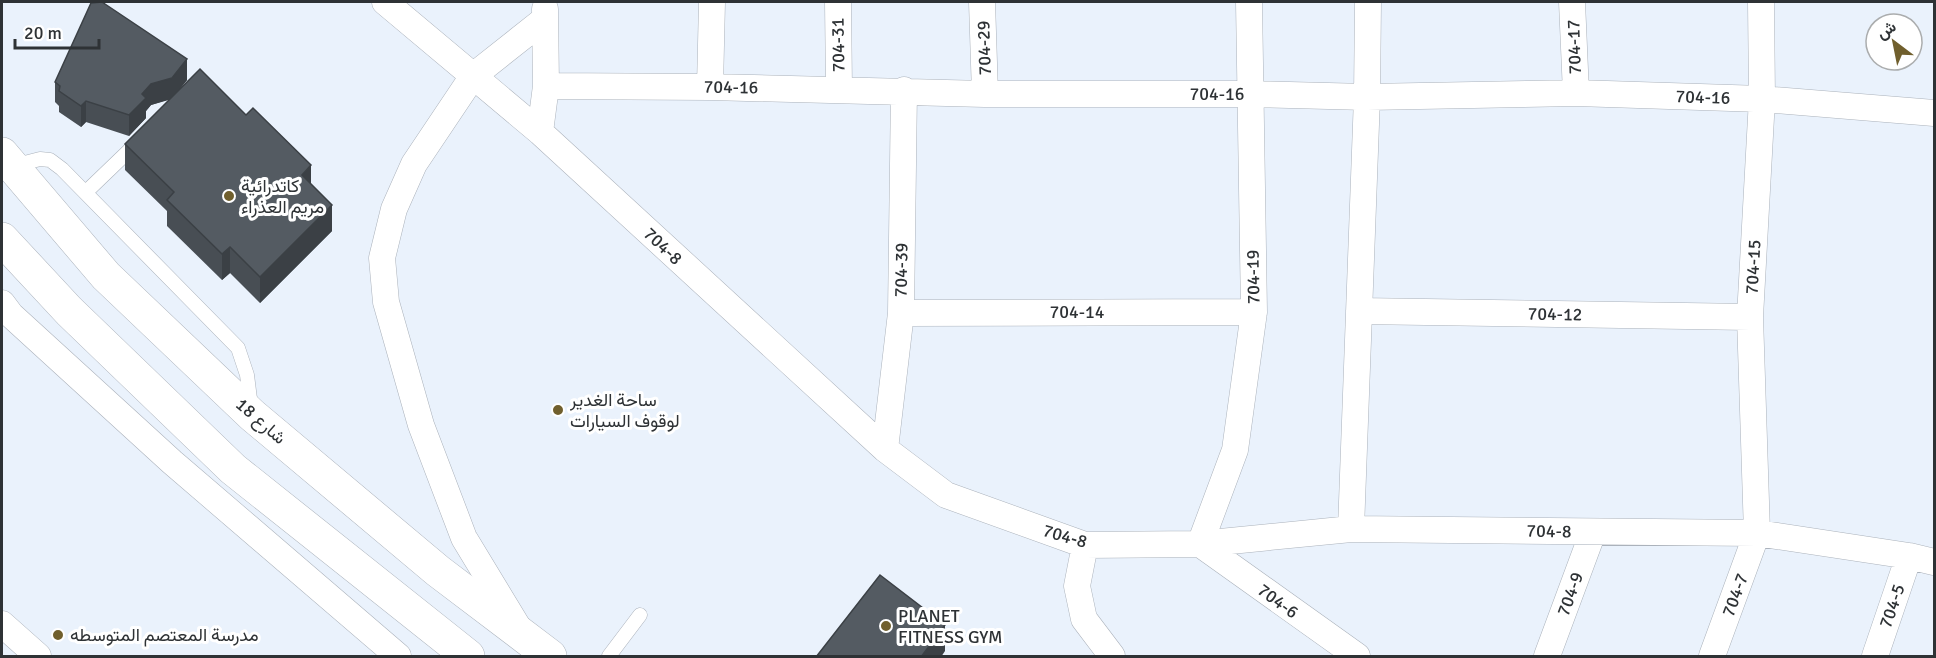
<svg xmlns="http://www.w3.org/2000/svg" width="1936" height="658" font-family="Signika,Vazirmatn,sans-serif">
<style>
.lines{fill:none;stroke-linecap:round;stroke-linejoin:round}
.lane-casing{stroke:#abb2bb;stroke-width:15}
.street-casing{stroke:#abb2bb;stroke-width:27}
.secondary-casing{stroke:#abb2bb;stroke-width:34}
.lane{stroke:#fff;stroke-width:14}
.street{stroke:#fff;stroke-width:26}
.secondary{stroke:#fff;stroke-width:33}
.wall{fill:#484e54}
.shaded-wall{fill:#3b4045}
.building{fill:#545b62;stroke:#3b4045;stroke-width:1.5}
.poi-dot{fill:#705f2d;stroke:#fff;stroke-width:2}
.labels{text-anchor:middle;dominant-baseline:central;stroke-width:6;stroke-linejoin:round;paint-order:stroke}
.street-label{font-size:18px;fill:#2e3235;stroke:#fff}
.poi-label{font-size:18px;fill:#2e3235;stroke:#fff;text-anchor:start}
</style>
<rect width="100%" height="100%" fill="#eaf2fc"/>
<g class="lines">
<g class="lane-casing">
<path id="lane" d="M13,166L40,159L50,160L62,169L238,348L247,375L251,407
M86,192L138,142
M609,656L640,615"/>
</g>
<g class="street-casing">
<path id="street" d="M385,2L540,132L885,449L946,495L1085,545L1200,544L1351,529L1757,533L1909,556L1934,562
M838,2L839,89
M982,2L985,94
M1249,2L1254,312L1235,450L1200,544L1357,656
M1572,2L1576,93
M545,9L546,86
M710,87L712,2
M540,132L546,86L710,87L985,94H1251L1367,97L1576,93L1762,99L1934,113
M2,303L11,315L172,462L398,656
M1359,311L1750,317
M901,313L1254,312
M885,449L901,313L904,90
M1351,529L1367,97L1368,2
M1085,545L1077,586L1084,619L1112,656
M2,624L38,656
M518,627L464,538L421,425L386,302L382,258L394,209L414,164L473,76L545,19
M1547,656L1593,532
M1712,656L1757,533L1750,317L1762,99L1761,2
M1875,656L1909,556"/>
</g>
<g class="secondary-casing">
<path id="secondary" d="M2,154L106,276L252,415L438,571L550,656
M2,239L69,311L233,469L468,656"/>
</g>
<use href="#lane" class="lane"/>
<use href="#street" class="street"/>
<use href="#secondary" class="secondary"/>
</g>
<path class="wall" d="M187,80L177,92L311,184L332,231L260,303L230,273L222,280L167,226V211L125,170V144L170,99L151,105L146,111V118L129,136L86,122L81,127L59,112V106L55,102V82Z"/>
<path class="shaded-wall" d="M187,59V80L172,99L151,105L146,111V118L129,136V115L142,94L151,84Z
M86,101V122L81,127V106Z
M311,165V191L302,175Z
M332,205V231L260,303V277Z
M230,247V273L222,280V254Z
M945,625V651L941,657H921Z"/>
<path class="building" d="M102,2L187,59L172,78L151,84L142,94L146,98L129,115L86,101L81,106L59,91L60,86L55,82L91,3Z
M200,69L246,115L253,108L311,165L302,175L332,205L260,277L230,247L222,254L167,200L174,192L125,144Z
M880,575L945,625L921,657H816Z"/>
<g class="poi-dot">
<circle cx="229" cy="196" r="6"/>
<circle cx="558" cy="410" r="6"/>
<circle cx="886" cy="626" r="6"/>
<circle cx="58" cy="635" r="6"/>
</g>
<g class="labels">
<g class="street-label">
<text transform="translate(838 45) rotate(-91)">704-31</text>
<text transform="translate(1574 47) rotate(-92)">704-17</text>
<text transform="translate(984 48) rotate(-92)">704-29</text>
<text transform="translate(731 87) rotate(1)">704-16</text>
<text x="1217" y="94">704-16</text>
<text transform="translate(1703 97) rotate(2)">704-16</text>
<text transform="translate(663 246) rotate(43)">704-8</text>
<text transform="translate(1753 267) rotate(-87)">704-15</text>
<text transform="translate(901 270) rotate(-89)">704-39</text>
<text transform="translate(1253 277) rotate(-91)">704-19</text>
<text x="1077" y="312">704-14</text>
<text transform="translate(1555 314) rotate(1)">704-12</text>
<text transform="translate(261 421) rotate(41)">شارع 18</text>
<text transform="translate(1549 531) rotate(1)">704-8</text>
<text transform="translate(1065 536) rotate(16)">704-8</text>
<text transform="translate(1570 594) rotate(-70)">704-9</text>
<text transform="translate(1735 595) rotate(-70)">704-7</text>
<text transform="translate(1278 601) rotate(36)">704-6</text>
<text transform="translate(1892 606) rotate(-71)">704-5</text>
</g>
<g class="poi-label">
<text x="241" y="186">كاتدرائية<tspan x="241" dy="21">مريم العذراء</tspan></text>
<text x="570" y="400">ساحة الغدير<tspan x="570" dy="21">لوقوف السيارات</tspan></text>
<text x="898" y="616">PLANET<tspan x="898" dy="21">FITNESS GYM</tspan></text>
<text x="70" y="635">مدرسة المعتصم المتوسطه</text>
</g>
</g>
<rect width="1936" height="658" fill="none" stroke="#2e3235" stroke-width="6"/>
<g transform="translate(1894 42) rotate(328)"><circle r="28" fill="#ffffff" stroke="#abadae" stroke-width="1.5"/>
<path d="M0-4.5L10 22L0 15L-10 22Z" fill="#705f2d"/>
<text y="-9" font-size="16" font-weight="bold" text-anchor="middle" fill="#2e3235">ش</text>
</g>
<path d="M15 39v9h84v-9" fill="none" stroke="#2e3235" stroke-width="3"/>
<text x="24" y="39" font-size="18" fill="#2e3235" stroke="#ffffff" stroke-width="4.5" paint-order="stroke">20 m</text>
</svg>
